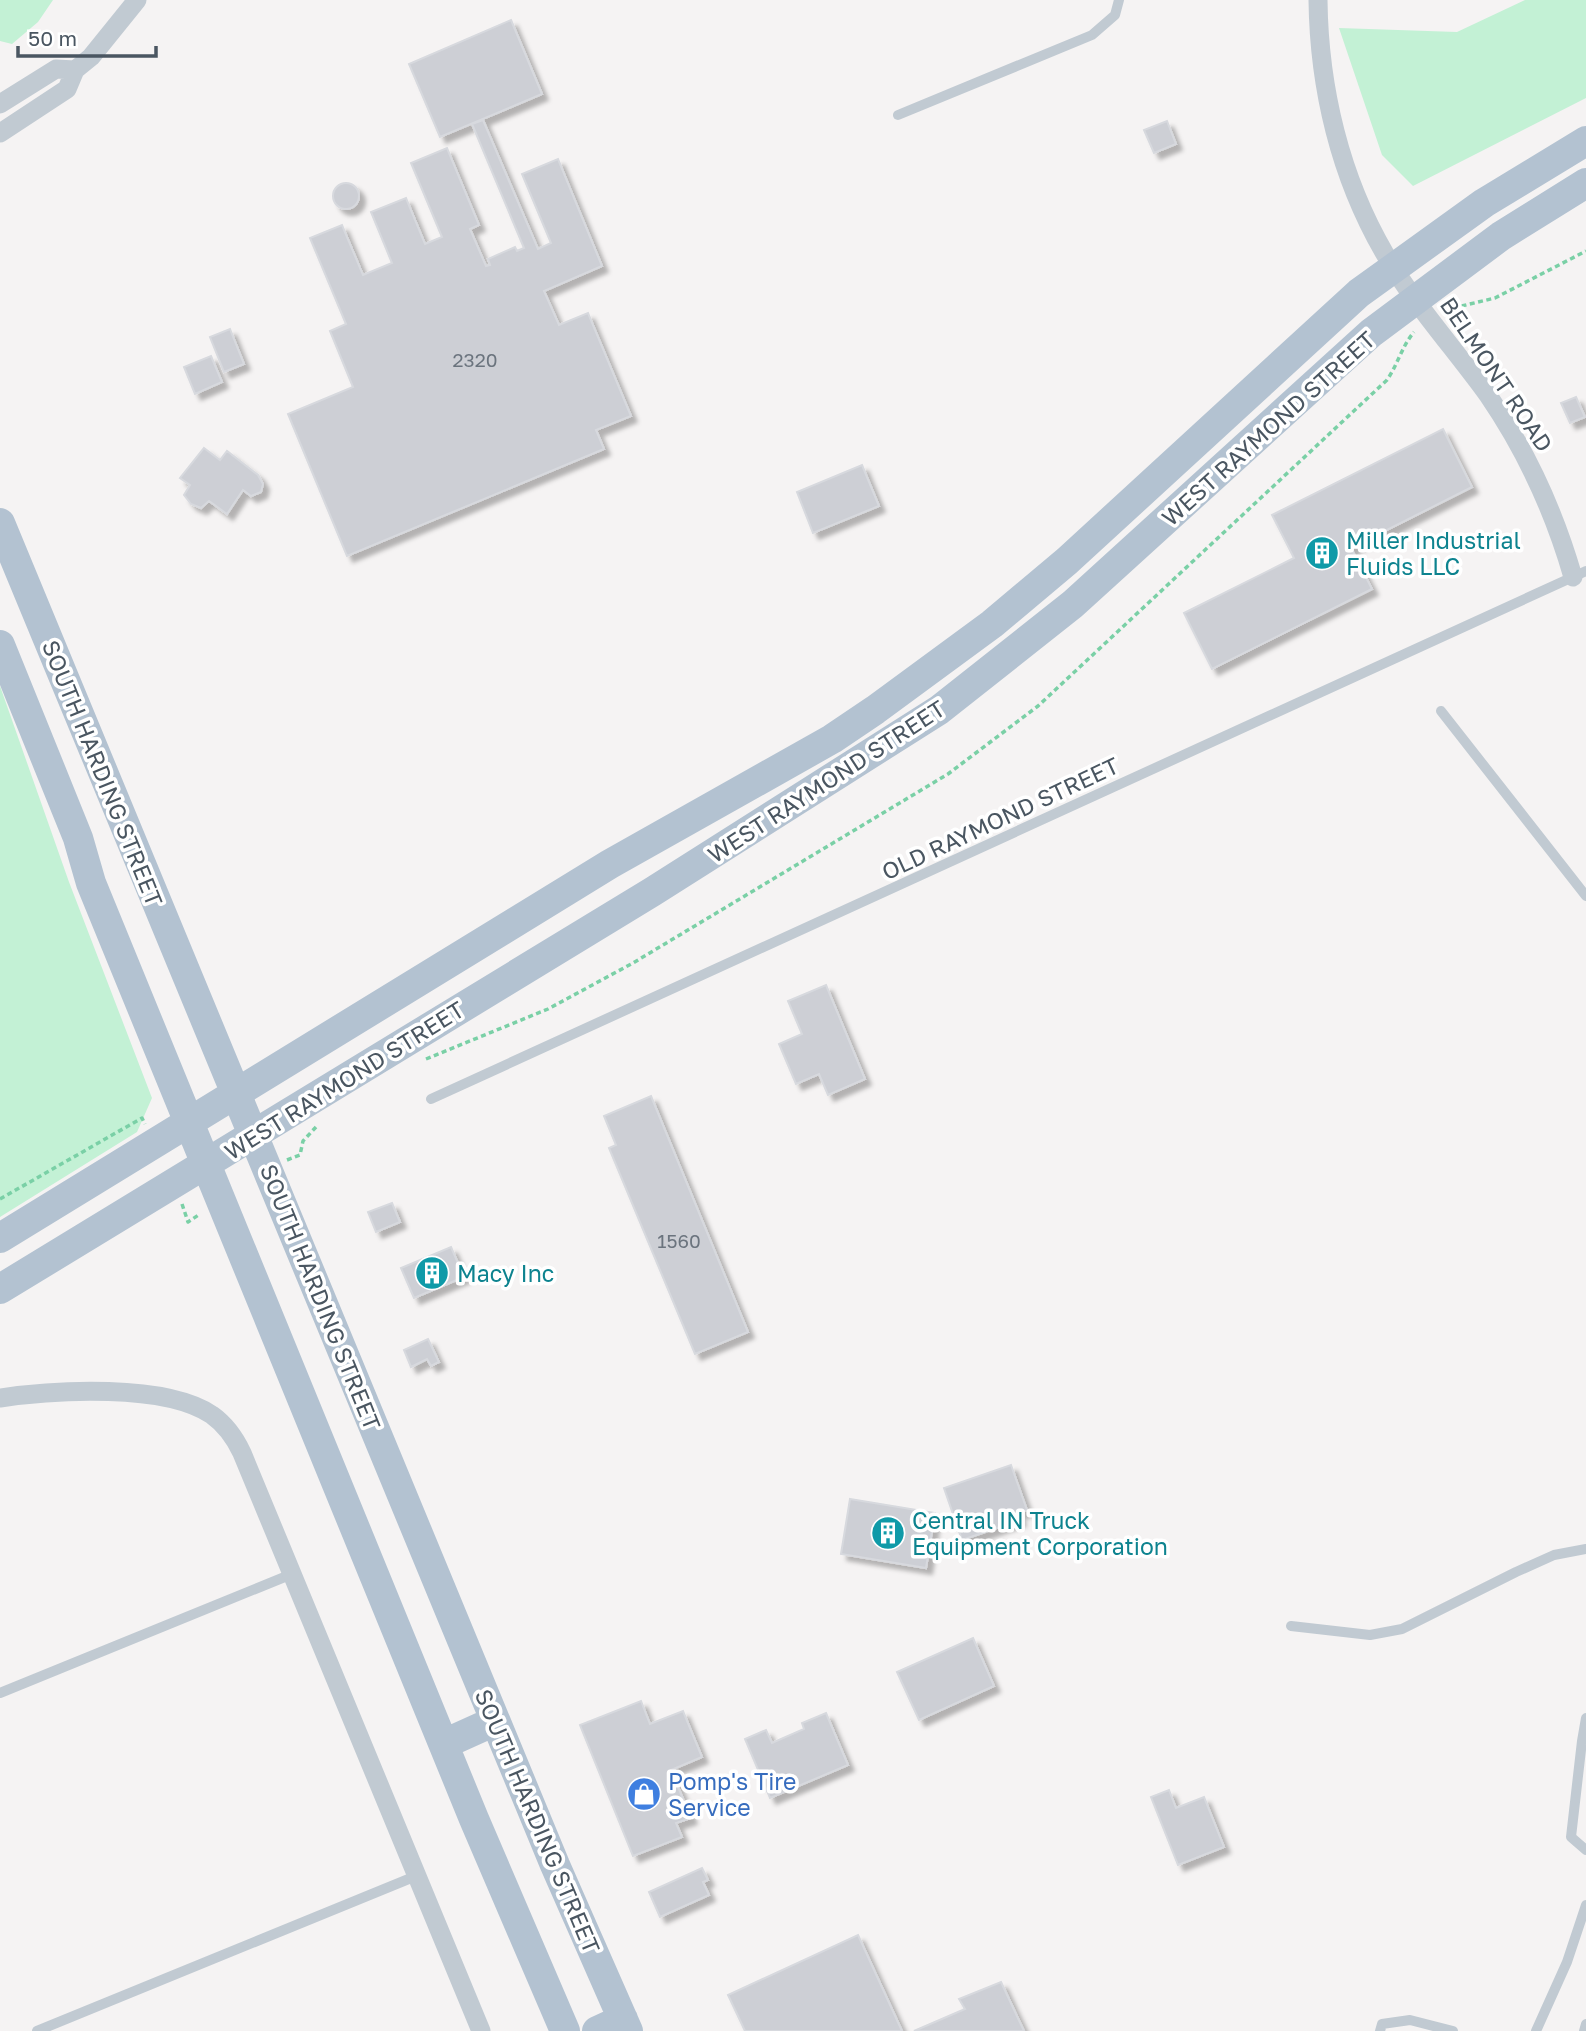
<svg xmlns="http://www.w3.org/2000/svg" width="1586" height="2031" font-family="'Golos Text',sans-serif">
<style>
.green{fill:#c3f1d5}
.building{fill:#cdcfd5;stroke:#d7d9de;stroke-width:2;filter:url(#shadow)}
.lines{fill:none;stroke-linecap:round;stroke-linejoin:round}
.path{stroke:#7ad0a6;stroke-width:3.5;stroke-dasharray:5 3.5;stroke-linecap:butt}
.lane{stroke:#c1cad2;stroke-width:10}
.street{stroke:#c1cad2;stroke-width:19}
.primary{stroke:#b3c2d1;stroke-width:30}
.labels{text-anchor:middle;dominant-baseline:central;stroke-width:7;stroke-linejoin:round;paint-order:stroke}
.number-label{font-size:19px;fill:#6b747e}
.street-label{font-size:23px;fill:#4a5661;stroke:#fff}
.culture-label{font-size:23px;fill:#0d838f;stroke:#fff;text-anchor:start}
.shop-label{font-size:23px;fill:#366cbe;stroke:#fff;text-anchor:start}
</style>
<defs>
<filter id="shadow"><feDropShadow dx="6" dy="6" stdDeviation="2" flood-color="#0004"/></filter>
</defs>
<rect width="100%" height="100%" fill="#f5f3f3"/>
<path class="green" d="M0,0H53L38,22L12,44L0,41Z
M1525,0H1586V98L1413,186L1382,155L1339,28L1457,32Z
M0,686L69,882L152,1098L137,1132L0,1217Z"/>
<path class="building" d="M511,20L542,94L440,137L409,64Z
M483,120L538,249L551,243L522,174L558,159L602,266L544,291L559,325L588,313L631,416L596,430L604,449L347,556L288,414L353,387L330,331L346,324L310,238L342,225L363,275L392,263L371,212L406,198L425,244L442,237L411,163L447,148L479,225L470,229L486,266L490,265L488,259L515,247L517,251L524,248L472,124Z
M1167,121L1176,144L1154,153L1144,130Z
M333 196a13 13 0 1 1 26 0a13 13 0 1 1-26 0Z
M230,329L244,364L224,372L210,337Z
M211,356L222,382L195,394L184,367Z
M1576,397L1585,417L1570,423L1561,403Z
M1443,429L1472,487L1351,548L1372,589L1212,669L1184,613L1294,558L1272,515Z
M204,448L220,460L227,451L258,475L263,484L261,492L251,496L243,490L227,514L209,501L201,508L191,504L184,495L190,485L180,478Z
M862,465L879,506L813,533L797,492Z
M826,985L865,1079L828,1095L819,1074L796,1084L779,1044L802,1034L788,1001Z
M651,1096L748,1332L695,1354L609,1148L616,1145L604,1116Z
M392,1203L400,1222L376,1232L368,1212Z
M451,1247L464,1277L414,1298L401,1268Z
M428,1339L439,1362L431,1366L427,1359L411,1367L404,1350Z
M1011,1465L1027,1510L1018,1513L1020,1520L962,1540L944,1488Z
M850,1499L935,1513L926,1568L841,1554Z
M973,1638L994,1686L919,1720L897,1672Z
M641,1701L650,1724L683,1711L702,1757L671,1770L691,1818L676,1823L682,1837L633,1856L580,1725Z
M826,1713L848,1765L770,1798L745,1739L766,1730L772,1743L804,1729L802,1723Z
M1169,1790L1176,1808L1204,1797L1224,1847L1178,1865L1151,1797Z
M702,1868L708,1880L703,1882L709,1895L660,1917L649,1892Z
M858,1935L902,2031H745L728,1995Z
M1001,1982L1024,2031H914L965,2009L959,1999Z"/>
<g class="lines">
<path class="path" d="M1445,310L1495,298L1586,251
M426,1059L548,1009L633,963L948,774L1038,706L1387,380C1398,364 1402,346 1414,332
M287,1160L300,1155L303,1141L316,1127
M0,1199L142,1118L145,1124
M182,1204L188,1222L200,1214"/>
<path class="lane" d="M898,115L1092,35L1115,15L1119,0
M1441,711L1586,896
M431,1099L1586,571
M1291,1626L1370,1635L1402,1629L1516,1572L1554,1555L1586,1549
M0,1693L292,1574
M1586,1738L1582,1741L1571,1837L1586,1850
M1582,1741L1586,1718
M37,2031L416,1876
M1380,2031L1382,2024L1410,2020L1453,2031
M1536,2031L1567,1962L1586,1905
M1584,2031L1586,2024"/>
<path class="street" d="M1318,0C1319,88 1340,177 1385,254C1414,304 1454,348 1488,395C1527,452 1554,511 1573,577
M0,104L56,69L75,70
M0,133L67,89L75,70L91,57L137,0
M0,1398C54,1390 165,1383 212,1415C226,1425 235,1438 242,1453L481,2031"/>
<path class="primary" d="M0,523L555,1865L628,2031
M0,645L78,838L91,883L474,1819L565,2031
M0,1238L610,864L832,739L875,710L992,624L1067,561L1359,293L1484,203L1586,141
M0,1289L652,892L939,710L1073,604L1371,333L1501,236L1586,183
M444,1744L495,1721
M597,2031L623,2019"/>
</g>
<defs>
<g id="building-disc" transform="scale(1.75)"><circle r="9.5" fill="#0f9aa8" stroke="#fff"/><path d="M-4-6H4V6H1V3H-1V6H-4ZM-2.5-4.3h1.7v1.8h-1.7ZM.8-4.3h1.7v1.8H.8ZM-2.5-1h1.7V.8h-1.7ZM.8-1h1.7V.8H.8Z" fill="#fff"/></g>
<g id="shop-disc" transform="scale(1.75)"><circle r="9.5" fill="#3f7fe0" stroke="#fff"/><path d="M-5-2.5h2.3a2.7 3.5 0 0 1 5.4 0H5L5.5 6h-11ZM-1.5-2.5h3a1.5 2.3 0 0 0-3 0Z" fill="#fff"/></g>
</defs>
<g fill-rule="evenodd">
<use href="#building-disc" x="1322" y="553"/>
<use href="#building-disc" x="432" y="1273"/>
<use href="#building-disc" x="888" y="1533"/>
<use href="#shop-disc" x="644" y="1794"/>
</g>
<g class="labels">
<g class="number-label">
<text x="475" y="359">2320</text>
<text x="679" y="1240">1560</text>
</g>
<g class="street-label">
<text transform="translate(1497 374) rotate(56)">BELMONT ROAD</text>
<text transform="translate(1268 428) rotate(-42)">WEST RAYMOND STREET</text>
<text transform="translate(103 773) rotate(68)">SOUTH HARDING STREET</text>
<text transform="translate(826 781) rotate(-33)">WEST RAYMOND STREET</text>
<text transform="translate(1000 818) rotate(-25)">OLD RAYMOND STREET</text>
<text transform="translate(344 1080) rotate(-32)">WEST RAYMOND STREET</text>
<text transform="translate(321 1297) rotate(68)">SOUTH HARDING STREET</text>
<text transform="translate(538 1821) rotate(67)">SOUTH HARDING STREET</text>
</g>
<g class="culture-label">
<text x="1346" y="540">Miller Industrial<tspan x="1346" dy="26">Fluids LLC</tspan></text>
<text x="457" y="1273">Macy Inc</text>
<text x="912" y="1520">Central IN Truck<tspan x="912" dy="26">Equipment Corporation</tspan></text>
</g>
<g class="shop-label">
<text x="668" y="1781">Pomp's Tire<tspan x="668" dy="26">Service</tspan></text>
</g>
</g>
<path d="M18 46v10h138v-10" fill="none" stroke="#4a5661" stroke-width="3.5"/>
<text x="28" y="46" font-size="21" fill="#4a5661" stroke="#ffffff" stroke-width="5" paint-order="stroke">50 m</text>
</svg>
